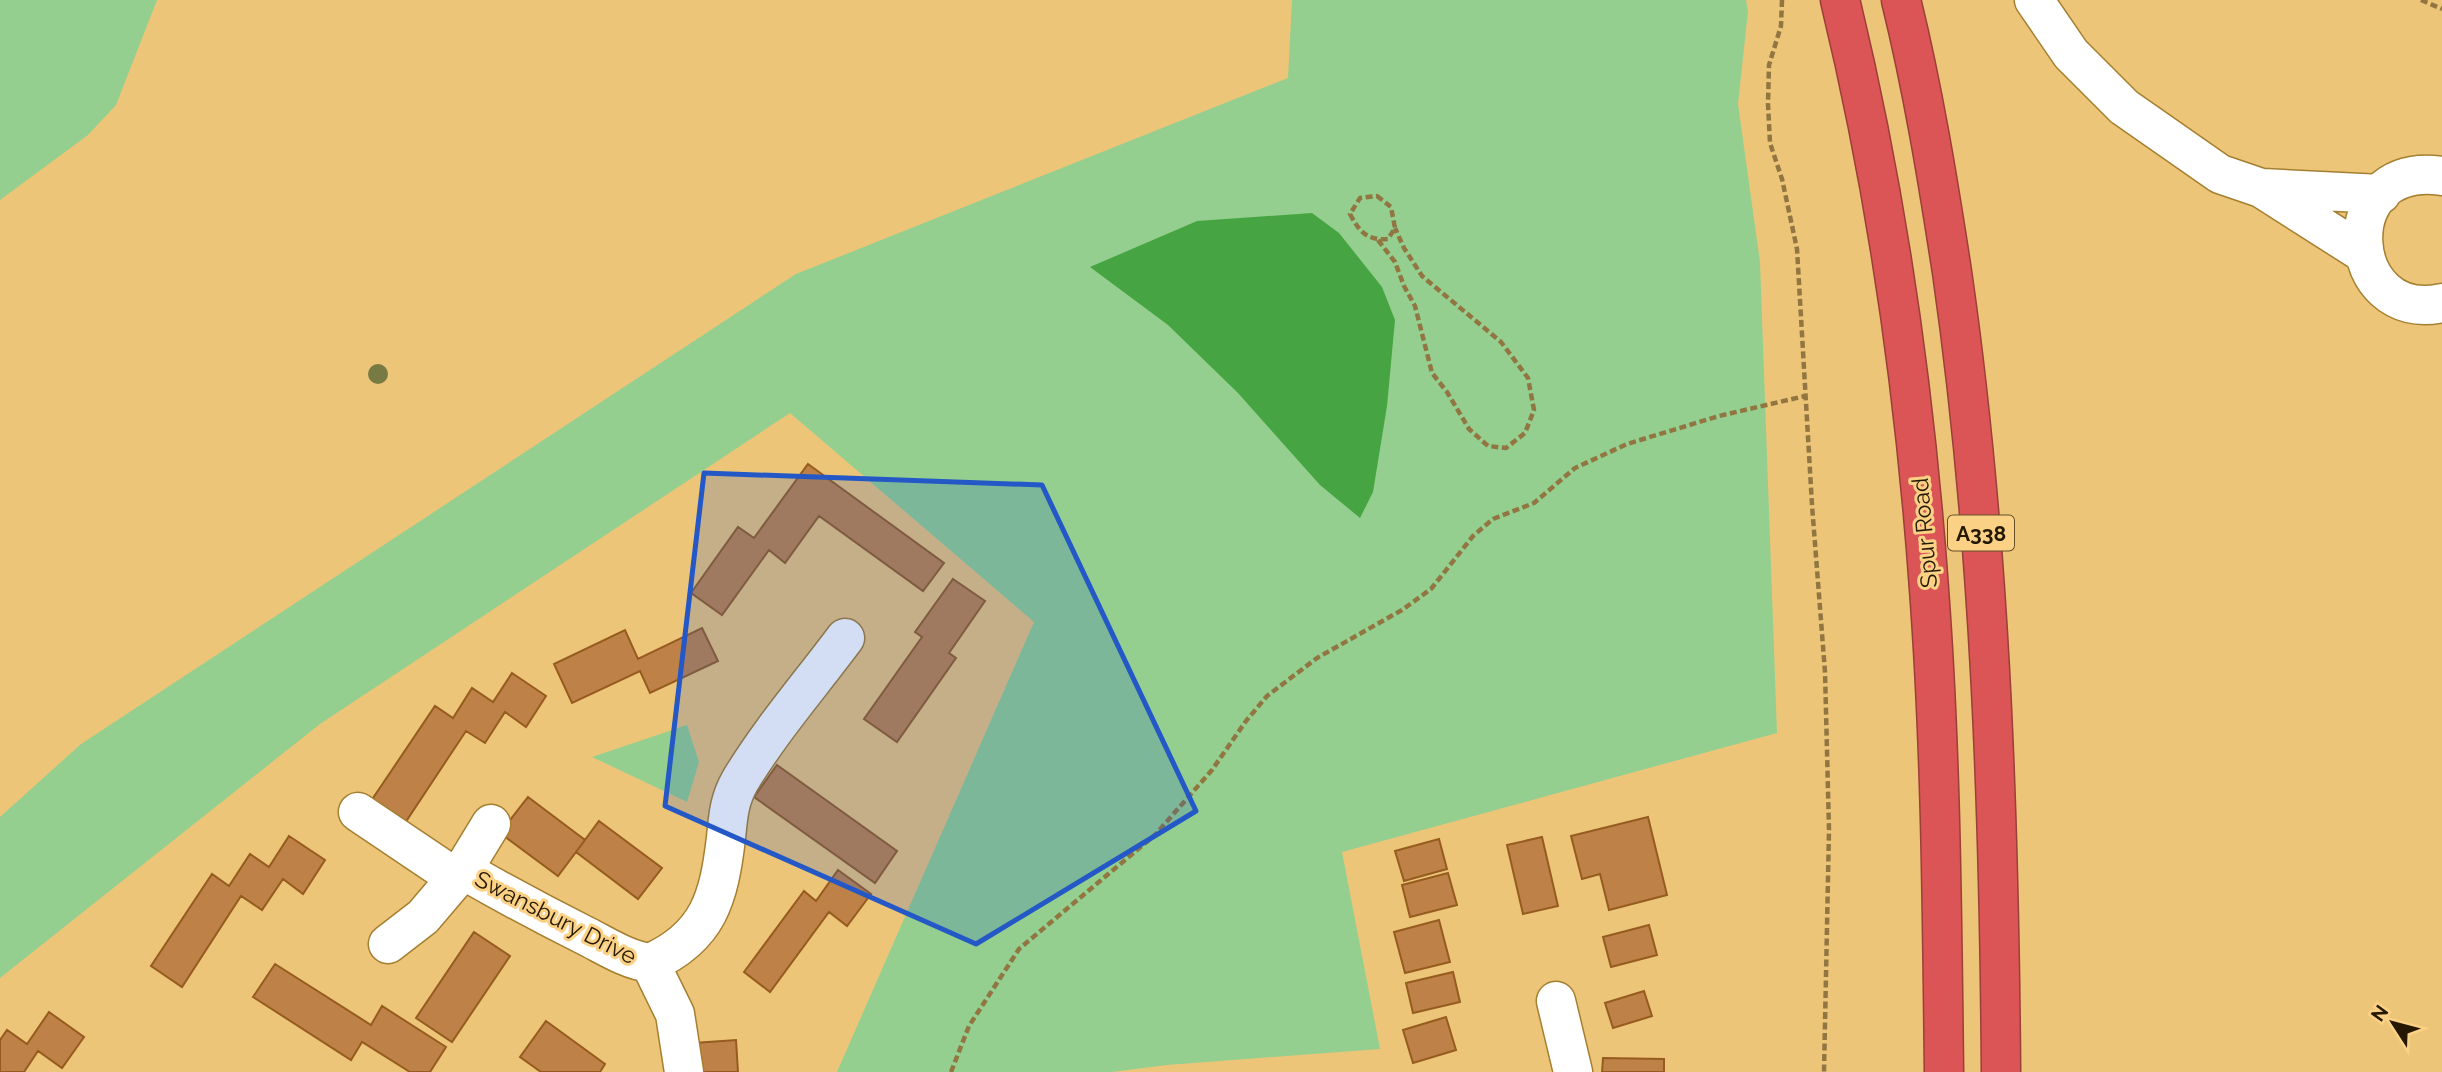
<svg xmlns="http://www.w3.org/2000/svg" width="2442" height="1072" font-family="Raleway,sans-serif">
<style>
.green{fill:#94cf8f}
.forest{fill:#47a442}
.building{fill:#be8147;stroke:#965c1f;stroke-width:2}
.lines{fill:none;stroke-linecap:round;stroke-linejoin:round}
.street-casing{stroke:#a57f30;stroke-width:41}
.highway-casing{stroke:#9b3f39;stroke-width:41}
.path{stroke:#917642;stroke-width:4.5;stroke-dasharray:7 3.5;stroke-linecap:butt}
.street{stroke:#fff;stroke-width:38}
.highway{stroke:#db5456;stroke-width:38}
.tree{fill:#777a42}
.marked{fill:#2458c6;fill-opacity:0.2;stroke:#2458c6;stroke-width:5;stroke-linejoin:round}
.labels{text-anchor:middle;dominant-baseline:central;stroke-width:6;stroke-linejoin:round;paint-order:stroke}
.shield{fill:#fbd285;stroke:#645029;stroke-width:2}
.shield-label{font-size:21px;font-weight:bold;fill:#241802}
.street-label{font-size:23px;fill:#241802;stroke:#fbd285}
</style>
<rect width="100%" height="100%" fill="#edc578"/>
<path class="green" d="M0,0H157L116,105L88,135L0,200Z
M1292,0H1746L1748,11L1738,104L1760,262L1777,733L1342,852L1380,1049L1167,1065L1112,1072H837L1034,622L790,413L320,724L0,978V817L81,744L796,274L1288,78Z
M687,725L699,762L687,802L592,757Z"/>
<path class="forest" d="M1312,213L1339,233L1382,287L1395,320L1387,406L1373,492L1360,518L1320,485L1238,393L1168,325L1090,267L1197,221Z"/>
<path class="building" d="M808,464L944,563L923,591L819,516L785,563L769,550L722,615L691,593L738,527L754,538Z
M953,579L985,601L949,653L956,658L897,742L864,719L922,637L915,632Z
M702,628L718,661L650,693L640,671L572,703L554,664L625,630L638,659Z
M512,673L546,696L526,727L505,712L485,743L466,731L403,826L369,804L435,706L453,718L472,688L493,702Z
M777,765L897,851L875,883L754,797Z
M528,797L585,840L558,876L500,833Z
M1648,817L1667,895L1609,910L1600,874L1582,879L1571,836Z
M599,821L662,868L638,899L576,852Z
M289,836L325,860L303,894L283,879L262,910L241,896L182,987L151,966L212,874L229,886L250,854L269,867Z
M1542,837L1558,906L1523,914L1507,845Z
M1439,839L1447,869L1404,881L1395,851Z
M838,870L871,894L847,926L829,912L770,992L744,972L804,891L816,901Z
M1448,873L1457,905L1410,917L1402,885Z
M1439,920L1450,962L1405,973L1394,932Z
M1649,925L1657,955L1611,967L1603,937Z
M474,932L510,956L452,1042L416,1018Z
M275,964L371,1025L382,1006L446,1047L430,1072H410L362,1042L351,1060L253,997Z
M1453,972L1460,1002L1413,1013L1406,983Z
M1644,991L1652,1016L1613,1028L1605,1003Z
M49,1012L84,1037L62,1068L38,1051L24,1072H0V1040L7,1030L27,1044Z
M1446,1017L1456,1050L1413,1063L1403,1030Z
M546,1021L605,1064L600,1072H541L520,1057Z
M736,1040L738,1072H695L694,1043Z
M1603,1058L1664,1059V1072H1602Z"/>
<g class="lines">
<g class="street-casing">
<path id="street" d="M2034,0L2071,54L2124,107L2220,174L2261,188L2363,253
M2442,176C2330,160 2344,325 2442,303
M2263,188L2381,194
M358,812L456,878
M463,870C503,893 544,915 586,936C606,946 627,960 650,963
M388,944L423,917L463,870L491,824
M1556,1001L1573,1072
M684,1072L675,1014L650,963C709,937 719,897 726,838C728,817 729,800 740,781C770,731 810,685 845,638"/>
</g>
<g class="highway-casing">
<path id="highway" d="M1840,0C1887,193 1915,392 1929,589C1941,750 1942,911 1944,1072
M1901,0C1923,89 1938,181 1952,272C1990,536 1999,805 2001,1072"/>
</g>
<path class="path" d="M1782,0L1781,26L1769,65L1768,104L1770,143L1782,179L1797,249L1812,505L1825,672L1829,830L1824,1072
M2421,0L2442,9
M1377,196L1391,207L1395,228L1388,239C1367,241 1359,231 1350,214L1360,198Z
M1378,240L1395,262L1404,286L1415,306L1432,373L1447,392L1469,429L1488,446L1506,448L1525,433L1534,410L1528,378L1501,342L1422,276L1404,248L1395,228
M951,1072L969,1026L1019,949L1155,835L1212,770L1246,721L1267,696L1317,658L1402,610L1431,589L1473,536L1493,519L1534,503L1575,468L1627,444L1719,416L1805,396"/>
<use href="#street" class="street"/>
<use href="#highway" class="highway"/>
</g>
<circle class="tree" cx="378" cy="374" r="10"/>
<path class="marked" d="M704,473L1042,485L1196,811L976,944L665,806Z"/>
<g class="labels">
<rect class="shield" x="1948" y="515.5" width="66" height="35" rx="5"/>
<g class="shield-label">
<text x="1981" y="533">A338</text>
</g>
<g class="street-label">
<text transform="translate(1924 533) rotate(-95)">Spur Road</text>
<text transform="translate(556 917) rotate(27)">Swansbury Drive</text>
</g>
</g>
<g transform="translate(2393 1023) rotate(306)" stroke="#fbd285" stroke-width="5" paint-order="stroke">
<path d="M0-5L12 26L0 18L-12 26Z" fill="#241802"/>
<text y="-10" font-size="19" font-weight="bold" text-anchor="middle" fill="#241802">N</text>
</g>
</svg>
